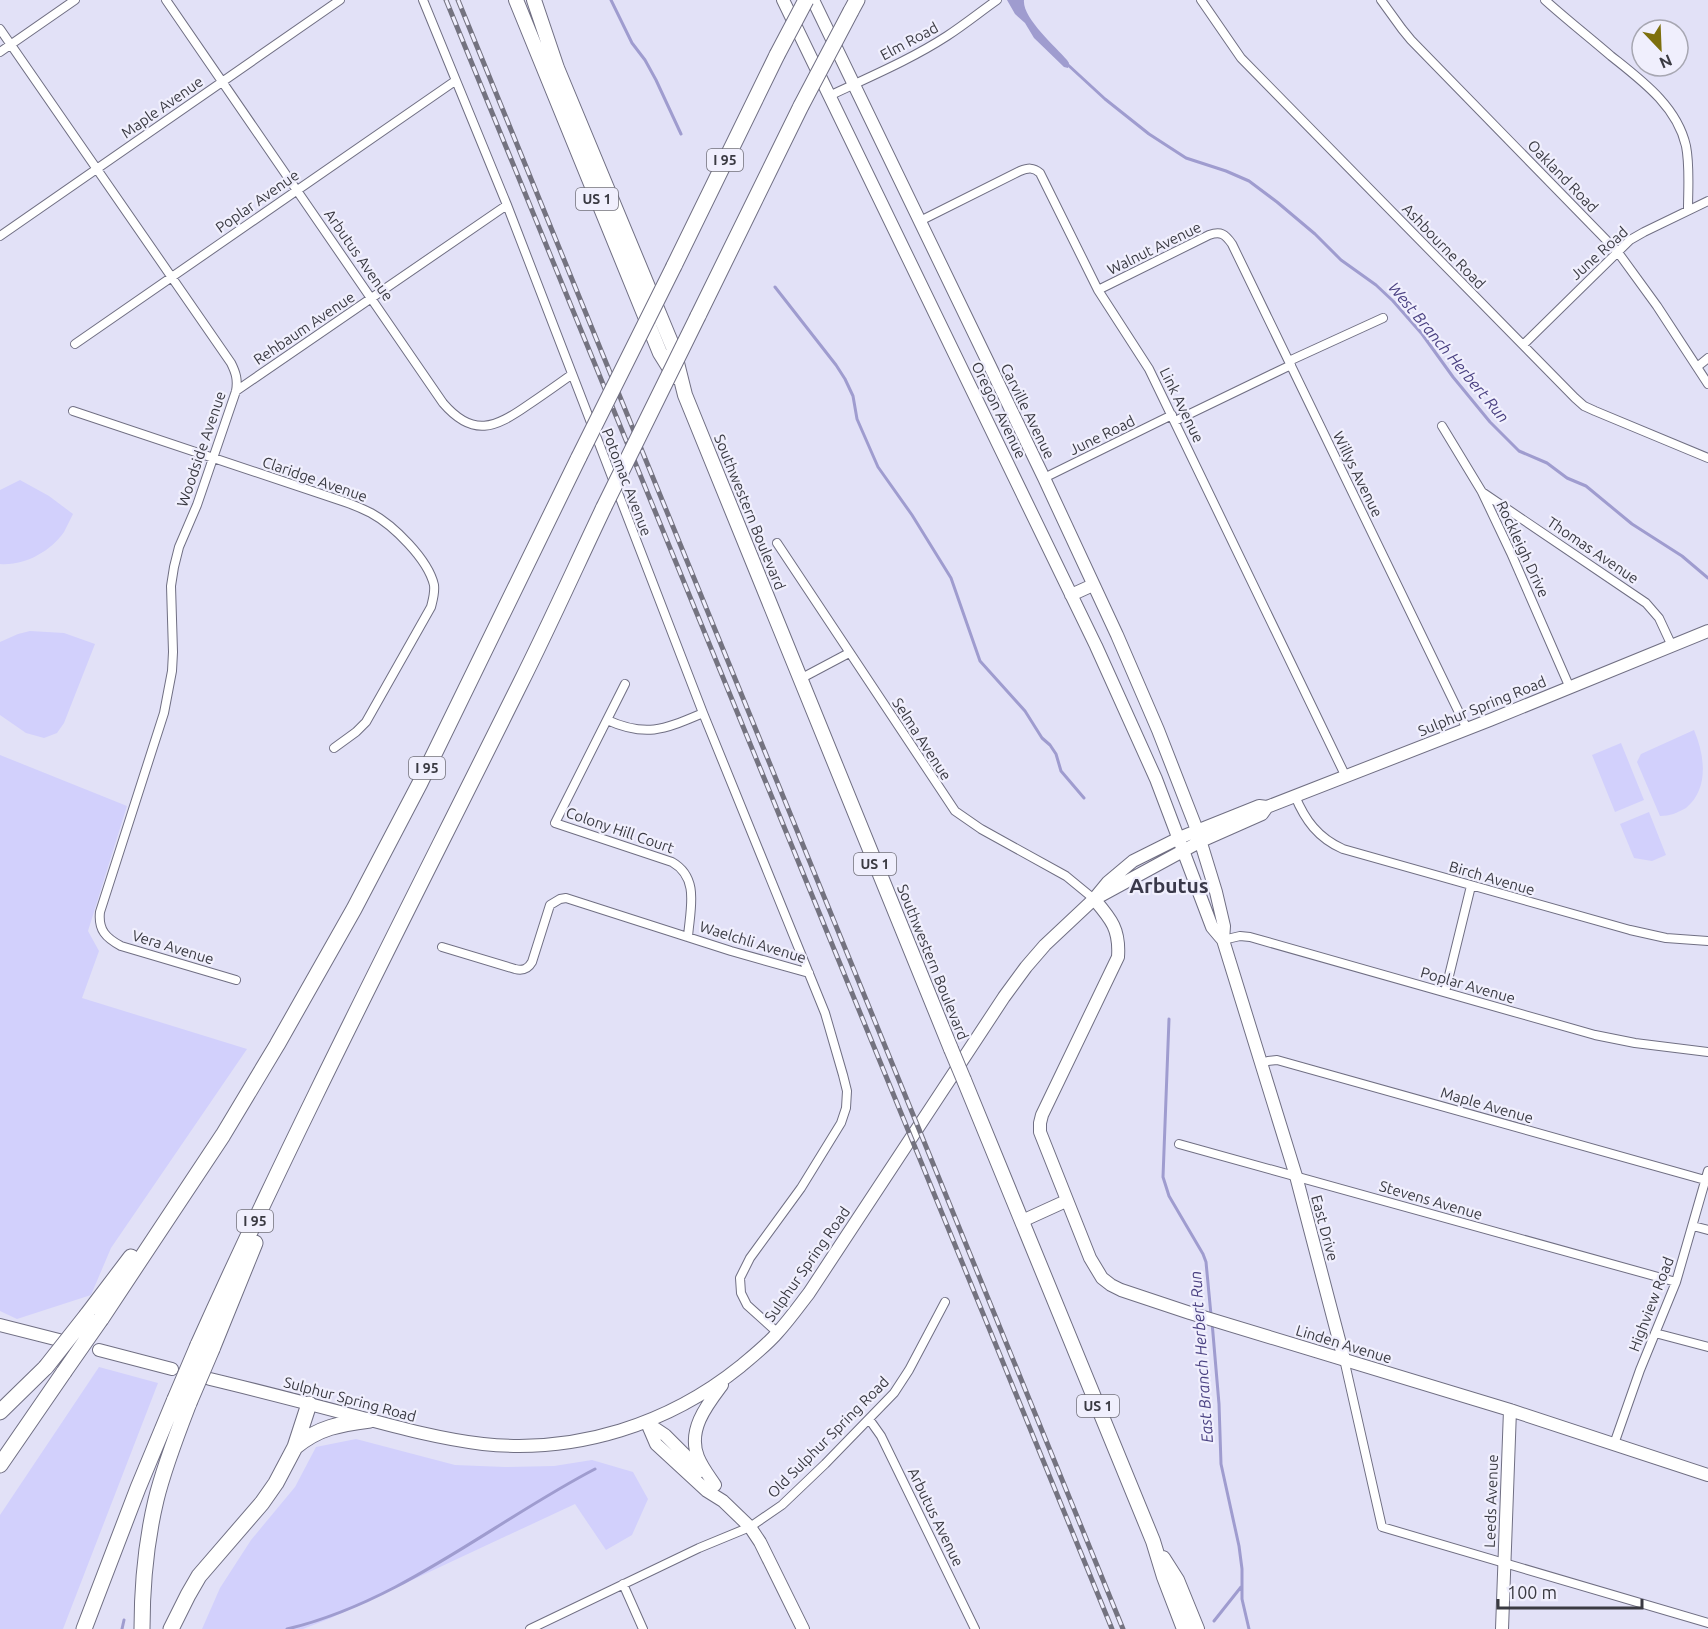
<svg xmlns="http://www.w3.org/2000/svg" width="1708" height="1629" font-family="Ubuntu,sans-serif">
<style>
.green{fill:#d2d0fc}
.water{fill:#9f9ccf}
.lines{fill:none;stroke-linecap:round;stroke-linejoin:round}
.stream{stroke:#9f9ccf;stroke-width:3}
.street-casing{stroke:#706f83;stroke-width:10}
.secondary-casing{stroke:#706f83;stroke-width:14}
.primary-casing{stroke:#706f83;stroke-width:16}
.highway-casing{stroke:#706f83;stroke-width:17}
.street{stroke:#fff;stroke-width:8}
.secondary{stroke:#fff;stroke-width:12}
.primary{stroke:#fff;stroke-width:14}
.highway{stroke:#fff;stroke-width:15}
.rail-casing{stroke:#747380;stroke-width:5}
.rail{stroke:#f0effd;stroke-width:3;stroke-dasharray:9;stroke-linecap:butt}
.primary-bridge-casing{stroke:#706f83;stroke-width:16;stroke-linecap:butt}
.highway-bridge-casing{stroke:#706f83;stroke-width:17;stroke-linecap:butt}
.primary-bridge{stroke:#fff;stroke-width:14}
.highway-bridge{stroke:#fff;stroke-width:15}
.labels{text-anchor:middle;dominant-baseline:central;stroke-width:4.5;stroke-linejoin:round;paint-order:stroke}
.shield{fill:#f0effd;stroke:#71707a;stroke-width:1.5}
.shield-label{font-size:14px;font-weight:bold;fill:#3a3a42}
.street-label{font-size:15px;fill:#3a3a42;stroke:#f0effd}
.water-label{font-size:16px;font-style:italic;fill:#4a4182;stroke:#f0effd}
.district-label{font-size:21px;font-weight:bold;fill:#3a394a;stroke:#f0effd}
</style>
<rect width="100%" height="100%" fill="#e2e1f7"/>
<path class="green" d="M20,480L49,496L73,514C70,520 67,526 64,532C50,552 24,566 0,564V490Z
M30,631L64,633L95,644L64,723L57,733L44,738L26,733L0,715V642L18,634Z
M1694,730C1706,758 1708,790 1686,808C1677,813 1670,816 1660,816L1637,762L1641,754Z
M1621,743L1644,800L1615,812L1592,755Z
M0,755L127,806L88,931L99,951L82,998L247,1049L111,1248L91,1295L17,1319L0,1311Z
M1649,812L1666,855L1652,861L1634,858L1620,824Z
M99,1367L158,1383L63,1629H0V1515Z
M356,1439L455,1465L505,1467L554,1466L592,1460L633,1472L648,1499L632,1535L606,1550L575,1504L331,1618L303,1629H202L220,1588L251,1540L295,1487L316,1447Z"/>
<path class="water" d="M1007,0H1024C1022,18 1056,47 1067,60L1069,63L1068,68L1064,67L1034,38L1025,23L1015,14Z"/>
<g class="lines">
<path class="stream" d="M611,0L632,43L645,60L656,80L681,134
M1067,64L1105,99L1149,134L1186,158L1226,171L1249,181L1277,202L1315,234L1341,260L1376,285L1393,301L1422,334L1453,377L1490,422L1519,451L1547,463L1567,478L1586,486L1632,524L1682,556L1708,578
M775,287L836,365L845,379L853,396L857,419L878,467L912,515L951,578L980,661L1025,711L1042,738L1050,745L1056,754L1061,771L1084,798
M1169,1019L1163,1177L1169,1196L1203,1254L1206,1262L1211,1315
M1212,1322L1219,1404L1221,1464L1239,1546L1242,1569V1599L1249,1629
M1214,1621L1241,1587
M122,1629L124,1620
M287,1629C401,1602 493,1522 595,1469"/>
<g class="street-casing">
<path id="street" d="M166,0L443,403C473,438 495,428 528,405C543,395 557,385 571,375
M423,0L507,205L703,713L825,1013L843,1075L847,1091L846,1108L841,1123L801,1188L750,1258L740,1278L741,1293L747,1305L778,1333
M1201,0L1241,58L1575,398L1584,406L1595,411L1708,458
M1381,0L1402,29L1411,40L1617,251L1657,306L1708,384
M1545,0C1566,19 1589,37 1611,56C1641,80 1677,106 1686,146C1690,166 1688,189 1688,210
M0,29L231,363C236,373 238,380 236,391L197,505L179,547L174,567L171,586L173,652L172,671L164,713L100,912C98,930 106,938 121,946L236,980
M0,52L75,0
M829,96C869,77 910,60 947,36C964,25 980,12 997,0
M920,221L1020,171C1028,168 1033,167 1040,173L1098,290L1149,369L1346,777
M0,236L340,0
M1098,290L1209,235C1221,231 1225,234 1232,244L1467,729
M75,344L455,81
M1523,345L1630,240L1644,232L1708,201
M1289,361L1383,318
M1697,367L1708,358
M236,391L507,205
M73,411L345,502C354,505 363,509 371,513C393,525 428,559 434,585C435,593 433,599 431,607L366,722L356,732L334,748
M1175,421L1291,365
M1442,426L1482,492L1511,553L1570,688
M1044,478L1172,415
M1482,492L1646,603L1659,618L1672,646
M777,543L955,811L981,829L1066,876L1094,899
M800,679L849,653
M625,684L555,823L672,862C700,878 690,909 688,937
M607,720C647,738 665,729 703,713
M1295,796C1305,820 1318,838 1343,849L1630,930L1666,938L1708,941
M1223,940L1240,936L1250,937L1595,1035L1635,1043L1708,1052
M442,947L515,969C523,971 528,969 532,962L550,905L560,899L566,898L731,951L809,973
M1445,992L1471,886
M1260,1064L1268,1061L1277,1060L1705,1180
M1179,1144L1676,1282
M1693,1226L1708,1230
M1655,1333L1708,1347
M1344,1359L1382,1527L1708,1623
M869,1419L881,1436L975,1629
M1614,1444L1640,1370L1676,1282L1708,1171
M623,1584L643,1629
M530,1629L699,1548L750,1527L782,1505L825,1464L894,1393L909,1370L945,1302"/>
</g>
<g class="secondary-casing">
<path id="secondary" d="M783,0L1096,646L1156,779L1212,927L1223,940L1296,1176L1344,1359
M813,0L1044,478L1117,635L1158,730L1197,830L1216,892L1224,926L1223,940
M1071,595L1093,585
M1100,896L1201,841L1262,814L1267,807L1490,720L1708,631
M1094,899C1111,919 1120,929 1118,957L1042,1115L1040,1123V1132L1090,1258L1102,1278L1111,1285L1121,1290L1190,1313L1510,1410L1708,1475
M1022,1221L1066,1201
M0,1325L59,1340
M99,1350L172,1369
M210,1379C260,1391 310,1404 359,1417C400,1428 441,1439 483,1444C577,1454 669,1424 741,1366C754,1355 768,1344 778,1332C789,1320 799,1306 809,1293L1004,997L1026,967L1045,945L1094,899L1108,882L1133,861L1179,838L1259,806L1267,807
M647,1423L656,1444L707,1491L723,1501L750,1527L760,1542L803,1629
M647,1423L665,1435L701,1471
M715,1485C709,1476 702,1467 698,1457C687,1430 707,1405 722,1385
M1502,1629L1510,1410"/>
</g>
<g class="primary-casing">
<path id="primary" d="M516,0L660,353L675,377
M534,0L557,68L673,347L685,395L951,1049
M964,1080L1153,1541L1164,1577L1184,1629
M1163,1558L1177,1580L1197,1629"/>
</g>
<g class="highway-casing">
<path id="highway" d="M851,11L857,0
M674,266L777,55
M698,316L801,106
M87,1315L131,1257
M101,1319L223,1135L277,1045L354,909L420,783L579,457
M198,1345C298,1122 411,904 520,684C549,626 576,566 604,507
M212,1349L255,1243
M0,1412L46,1367
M295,1447C319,1427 340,1424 370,1420
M0,1465L64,1372
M84,1629L138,1488L175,1399
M142,1629C142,1586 146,1542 156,1500C164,1467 177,1434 189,1403
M171,1629L188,1595L199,1576L262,1503L276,1483L295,1447L309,1404"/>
</g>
<use href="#street" class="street"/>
<use href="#secondary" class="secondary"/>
<use href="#primary" class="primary"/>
<use href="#highway" class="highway"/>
<g class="rail-casing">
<path id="rail" d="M446,0L1112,1629
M458,0L1123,1629"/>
</g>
<use href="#rail" class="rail"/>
<g class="primary-bridge-casing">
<path id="primary-bridge" d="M951,1049L964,1080"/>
</g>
<g class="highway-bridge-casing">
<path id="highway-bridge" d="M777,55L806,0
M801,106L851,11
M579,457L674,266
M604,507L698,316
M46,1367L87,1315
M64,1372L101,1319
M175,1399L198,1345
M189,1403L212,1349"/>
</g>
<use href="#primary-bridge" class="primary-bridge"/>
<use href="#highway-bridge" class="highway-bridge"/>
</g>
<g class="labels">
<g class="shield">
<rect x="707" y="149" width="36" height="22" rx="4.5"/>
<rect x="576" y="188" width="42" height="22" rx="4.5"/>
<rect x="409" y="757" width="36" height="22" rx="4.5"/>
<rect x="854" y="853" width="42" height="22" rx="4.5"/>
<rect x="237" y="1210" width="36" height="22" rx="4.5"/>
<rect x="1077" y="1395" width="42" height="22" rx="4.5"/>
</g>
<g class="shield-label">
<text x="725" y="160">I 95</text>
<text x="597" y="199">US 1</text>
<text x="427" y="768">I 95</text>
<text x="875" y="864">US 1</text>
<text x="255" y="1221">I 95</text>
<text x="1098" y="1406">US 1</text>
</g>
<g class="street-label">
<text transform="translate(909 41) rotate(-28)">Elm Road</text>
<text transform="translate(162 107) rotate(-35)">Maple Avenue</text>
<text transform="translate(1563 176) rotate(46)">Oakland Road</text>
<text transform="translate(257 201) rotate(-35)">Poplar Avenue</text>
<text transform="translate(1444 246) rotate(46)">Ashbourne Road</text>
<text transform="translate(1154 248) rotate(-26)">Walnut Avenue</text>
<text transform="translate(1599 253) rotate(-42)">June Road</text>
<text transform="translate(359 255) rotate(55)">Arbutus Avenue</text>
<text transform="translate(304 328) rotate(-34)">Rehbaum Avenue</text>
<text transform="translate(1182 405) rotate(64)">Link Avenue</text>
<text transform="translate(999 410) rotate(64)">Oregon Avenue</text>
<text transform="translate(1028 411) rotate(64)">Carville Avenue</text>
<text transform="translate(1102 435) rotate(-26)">June Road</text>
<text transform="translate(201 449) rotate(-71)">Woodside Avenue</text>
<text transform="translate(1358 474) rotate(64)">Willys Avenue</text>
<text transform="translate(315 479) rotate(19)">Claridge Avenue</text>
<text transform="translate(627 482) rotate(69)">Potomac Avenue</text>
<text transform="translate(750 512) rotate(68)">Southwestern Boulevard</text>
<text transform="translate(1523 549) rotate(65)">Rockleigh Drive</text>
<text transform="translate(1593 550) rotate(34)">Thomas Avenue</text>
<text transform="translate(1482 706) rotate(-22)">Sulphur Spring Road</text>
<text transform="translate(922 739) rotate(57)">Selma Avenue</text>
<text transform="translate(620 830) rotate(19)">Colony Hill Court</text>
<text transform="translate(1492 878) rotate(16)">Birch Avenue</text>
<text transform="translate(753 942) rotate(17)">Waelchli Avenue</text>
<text transform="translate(173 947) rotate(17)">Vera Avenue</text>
<text transform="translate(933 962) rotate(68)">Southwestern Boulevard</text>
<text transform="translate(1468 985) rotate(16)">Poplar Avenue</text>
<text transform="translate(1487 1105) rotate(16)">Maple Avenue</text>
<text transform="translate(1431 1200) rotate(16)">Stevens Avenue</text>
<text transform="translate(1325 1228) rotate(75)">East Drive</text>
<text transform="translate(807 1264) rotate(-55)">Sulphur Spring Road</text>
<text transform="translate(1651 1304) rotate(-69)">Highview Road</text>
<text transform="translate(1344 1344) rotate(17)">Linden Avenue</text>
<text transform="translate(350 1399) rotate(15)">Sulphur Spring Road</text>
<text transform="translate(828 1437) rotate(-45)">Old Sulphur Spring Road</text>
<text transform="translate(1491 1501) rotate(-88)">Leeds Avenue</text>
<text transform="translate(936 1517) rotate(64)">Arbutus Avenue</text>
</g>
<g class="water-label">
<text transform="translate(1449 352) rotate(50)">West Branch Herbert Run</text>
<text transform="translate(1201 1357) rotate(-94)">East Branch Herbert Run</text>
</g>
<g class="district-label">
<text x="1169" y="885">Arbutus</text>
</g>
</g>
<g transform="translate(1660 48) rotate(157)"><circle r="28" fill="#f0effd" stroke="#a7a7b2" stroke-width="1.5"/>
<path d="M0-4.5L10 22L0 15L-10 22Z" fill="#7d6f0d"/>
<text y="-9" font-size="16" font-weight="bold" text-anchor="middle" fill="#3a3a42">N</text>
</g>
<path d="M1498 1599v9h144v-9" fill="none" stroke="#3a3a42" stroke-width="3"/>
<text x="1507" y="1599" font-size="18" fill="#3a3a42" stroke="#f0effd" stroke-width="4.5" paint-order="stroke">100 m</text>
</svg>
